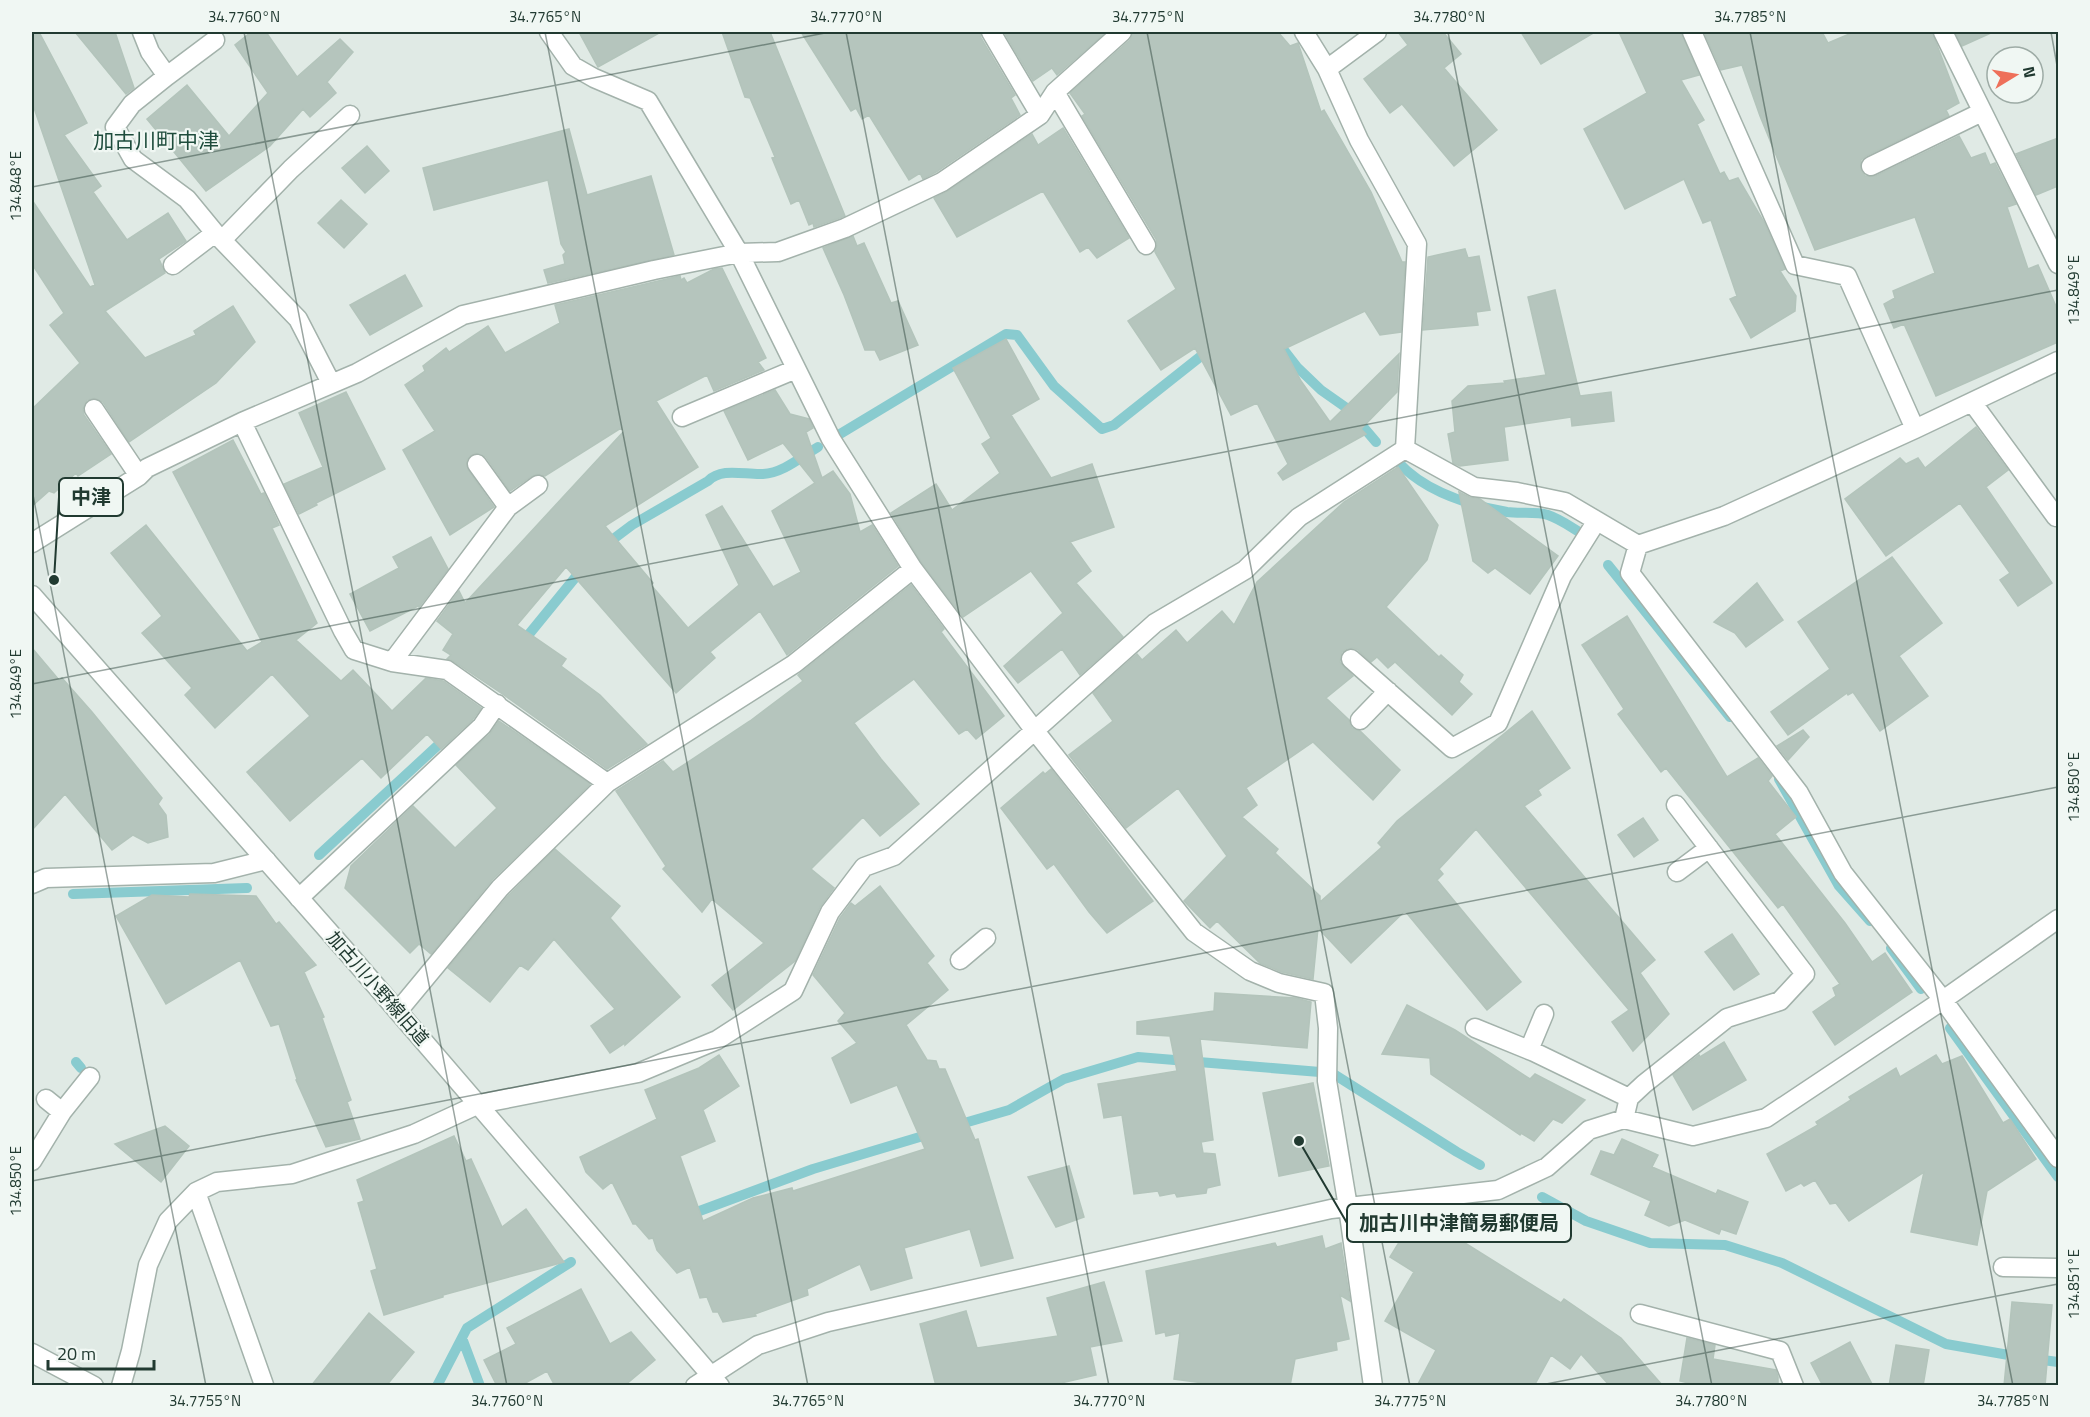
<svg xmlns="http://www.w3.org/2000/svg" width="2090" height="1417" font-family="'Titillium Web','Noto Sans JP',sans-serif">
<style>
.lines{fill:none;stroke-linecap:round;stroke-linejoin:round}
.stream{stroke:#89cbcf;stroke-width:10}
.building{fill:#b5c5bd;stroke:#b3c4bb;stroke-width:1.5}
.minor-casing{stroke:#a3b2ab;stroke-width:21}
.tertiary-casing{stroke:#a3b2ab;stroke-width:21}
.minor{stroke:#fff;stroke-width:18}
.tertiary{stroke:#fff;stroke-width:18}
.ticks{fill:none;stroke:#213a31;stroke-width:1.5;stroke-opacity:0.45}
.labels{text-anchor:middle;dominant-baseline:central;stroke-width:4.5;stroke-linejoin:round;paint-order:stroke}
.street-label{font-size:18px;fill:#213a31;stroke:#f0f7f3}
.quarter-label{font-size:21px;fill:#1e4c3c;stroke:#f0f7f3}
.leader{fill:none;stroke:#213a31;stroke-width:2}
.callout-dot{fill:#213a31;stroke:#f0f7f3;stroke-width:2}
.callout{fill:#f0f7f3;stroke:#213a31;stroke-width:2}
.callout-label{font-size:20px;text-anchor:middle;font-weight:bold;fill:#213a31}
.neatline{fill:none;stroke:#213a31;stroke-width:2}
.ticks-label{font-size:15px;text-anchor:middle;fill:#213a31}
</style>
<rect width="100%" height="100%" fill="#e0eae5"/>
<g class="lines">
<path class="stream" d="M1280,345L1297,367L1321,390L1348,409L1376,442
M840,434L1006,334L1017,335L1054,386L1102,429L1114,425L1210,349
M1398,462C1425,492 1468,505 1507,512C1520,514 1536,511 1548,515C1560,519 1571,527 1581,533
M604,546L632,525L708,481C722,467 744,475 763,474C783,473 801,457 818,447
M1608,565L1730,717
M521,644L583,568
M1779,779L1839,886L1870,921
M319,855L448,736
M73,894L247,888
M1891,948L1921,989
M1950,1028L2058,1177
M76,1062L81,1068
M954,1126L1009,1110L1064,1079L1138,1057L1332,1073L1457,1152L1480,1165
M1542,1197L1586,1221L1650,1243L1725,1245L1782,1263L1946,1344L2020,1357
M686,1216L813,1169L933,1133
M462,1338L480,1386
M2035,1359L2058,1362
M437,1386L467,1328L571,1262"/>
</g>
<path class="building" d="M32,32H39L87,123L64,135L101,186L93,192L127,240L168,213L186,241L159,259L165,273L105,311L145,358L196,335L194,331L233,306L255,342L216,383L129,442L103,402L94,398L87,400L83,409L84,415L111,454L78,476L76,473L54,493L49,491L32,506V409L80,363L50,325L64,313L32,264V200L90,287L95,285L32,102Z
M75,32H115L134,88L126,94Z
M251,32H266L297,77L340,39L353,52L327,82L336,93L310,117L303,109L270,146L206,191L147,119L187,85L229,136L268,93L235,45Z
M579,32H661L598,67Z
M722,32H770L845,216L814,227L813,223L809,225L799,200L791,204L772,158L775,157L750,98L745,97Z
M801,32H980L981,38L1015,95L1011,98L1020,115L936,172L923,179L920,173L909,180L869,115L862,119L856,108L851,111Z
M1004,32H1106L1057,75L1052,68L1033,81Z
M1133,32H1278L1290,46L1298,43L1321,112L1324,110L1371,192L1402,262H1405L1401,332L1380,335L1365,311L1284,349L1301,381L1330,422L1399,354L1397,392L1361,429L1366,434L1283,480L1278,473L1288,464L1257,403L1231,415L1195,348L1161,370L1128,321L1176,289L1155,252L1157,245L1156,239L1082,116L1085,114L1070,93L1130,40Z
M1398,32H1443L1461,54L1444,68L1497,130L1454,166L1402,104L1390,113L1364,79L1408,45Z
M1521,32H1595L1541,64Z
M1619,32H1681L1699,75L1681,80L1704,120L1697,124L1720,174L1724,172L1729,181L1738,178L1764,222L1785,269L1780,271L1796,296L1795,311L1751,338L1730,299L1737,296L1711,220L1703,223L1684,179L1625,209L1584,129L1647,93Z
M1704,32H1822L1828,43L1854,32H1932L1959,103L1946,110L1949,116L1866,156L1861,160V170L1865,176H1876L1959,136L1971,158L1985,153L1990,165L1995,163L2016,204L2007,207L2028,269L2038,265L2058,311V342L1936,396L1904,324L1894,328L1884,304L1895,298L1893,291L1935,273L1915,217L1815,250L1760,116L1742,65L1721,70Z
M1955,32H1993L1962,46Z
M1063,128L1129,238L1097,258L1088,247L1080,252L1043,191L957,237L934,198L948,191L1032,134L1038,145Z
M569,129L587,195L651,176L674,255L548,283L544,270L565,264L563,255L566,252L561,244L548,180L434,210L423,168Z
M2058,138V186L2036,195L2016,154Z
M367,146L389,171L365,193L342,168Z
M341,200L367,224L344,248L318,223Z
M853,236L857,246L864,243L891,303L898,301L918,345L880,360L875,350H865L844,295L823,248Z
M1465,249L1468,258L1479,256L1490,310L1476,312L1478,325L1423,330L1428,257Z
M722,268L766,358L758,362L764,370L714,391L707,375L656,401L698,467L605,526L653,583L651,585L688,628L739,585L706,515L722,506L773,587L801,572L772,511L815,483L783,443L748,460L724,411L775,390L790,414L809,419L813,428L806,432L822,478L833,471L850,494L860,532L872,525L898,566L787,655L760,611L710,652L715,658L676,693L566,567L517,625L566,659L561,666L600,695L647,744L607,769L504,695L453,661L447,659L451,655L443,650L453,634L437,621L459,591L465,603L624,431L621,428L545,476L537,474L532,476L510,491L486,457L476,453L471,455L467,460L468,470L494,507L450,535L403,450L435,431L405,385L425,371L423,366L446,348L449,352L488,326L505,353L560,323L555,305L680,276L681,280L684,278L687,283L714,269Z
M405,275L422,306L370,335L350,305Z
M1555,290L1580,396L1611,392L1614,421L1572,426L1571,417L1504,427L1508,460L1460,466L1453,463L1448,434L1455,432L1452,401L1468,386L1505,383L1504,381L1546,375L1528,297Z
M1006,339L1039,399L1011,415L1051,478L1092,464L1114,527L1070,542L1091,571L1076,583L1123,637L1080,675L1062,649L1018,683L1004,666L1063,613L1031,571L963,617L922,563L891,513L936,484L952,510L1000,473L982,444L991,438L953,368Z
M346,392L385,469L316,503L317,505L299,514L284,484L323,467L299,413Z
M1976,427L2008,470L1986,487L2052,583L2018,606L2000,580L2010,573L1960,503L1886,556L1845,499L1900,458L1906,464L1918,458L1925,468Z
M233,440L261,494L264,493L279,525L272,528L317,623L296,640L341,681L353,670L392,711L426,678L443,681L481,708L473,719L441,749L427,734L381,778L362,758L290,821L247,772L310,716L272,674L215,728L185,695L192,688L142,633L162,616L111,553L146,525L247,651L262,642L173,472Z
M1398,467L1438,525L1427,560L1386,607L1439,657L1441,655L1463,675L1459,682L1472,694L1452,715L1395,662L1388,668L1377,657L1371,662L1358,650L1353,648L1347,649L1342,652L1340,662L1353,676L1326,698L1349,720L1352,728L1360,731L1400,770L1373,800L1313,742L1246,788L1257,805L1242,817L1278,849L1275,853L1320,896V902L1382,847L1378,843L1397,821L1532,711L1570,768L1538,790L1541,795L1524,806L1655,960L1640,973L1669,1014L1633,1051L1612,1022L1629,1010L1476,829L1439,869L1443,874L1437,880L1521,982L1487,1010L1405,911L1351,963L1318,928L1313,979L1282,972L1260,963L1217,921L1210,928L1184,901L1227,856L1178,788L1126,828L1069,755L1113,721L1093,693L1137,654L1142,660L1176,630L1187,643L1222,611L1234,625L1257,582L1344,502Z
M1459,492L1469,497L1480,499L1558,556L1530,594L1495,568L1488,573L1473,561Z
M431,537L448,569L419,607L418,606L370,631L350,594L399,568L393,557Z
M1892,557L1942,623L1899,656L1928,696L1880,731L1853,692L1848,695L1847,693L1788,735L1771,712L1830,669L1798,622Z
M1757,583L1783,620L1746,647L1735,633L1714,622Z
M911,585L944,629L941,632L1004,716L976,739L967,729L959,734L914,679L854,723L881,759L919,804L880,836L863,817L811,869L834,888L820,907L795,961L733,1010L712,985L764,943L712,899L702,912L663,869L666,866L616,791L663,761L673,772L750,721L803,681L798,675Z
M1627,616L1727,777L1758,758L1772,776L1768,781L1796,817L1775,834L1845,923L1872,962L1885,953L1912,992L1835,1045L1813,1012L1836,996L1833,988L1840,984L1783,904L1778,908L1666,768L1661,772L1618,714L1624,709L1582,645Z
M32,648L59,680L62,678L92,712L162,798L158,804L166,815L168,837L148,843L133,835L112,850L65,794L32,830Z
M499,721L590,784L492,880L431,954L419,944L410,953L345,888L351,866L413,806L455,848L497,808L456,765L490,734Z
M1803,730L1809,737L1788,760L1777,746Z
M1051,769L1153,901L1107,933L1089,912L1054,864L1047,869L1001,808L1043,772L1045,774Z
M1643,818L1658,840L1634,857L1618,835Z
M555,849L620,906L610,918L680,997L625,1045V1043L610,1053L591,1026L615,1009L554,939L528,970L520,965L490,1002L448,968L508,896Z
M880,886L934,956L927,963L948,990L906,1025L927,1060L936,1061L939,1069H945L975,1140L978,1139L1013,1258L981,1266L970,1229L904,1248L912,1278L871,1290L860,1264L807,1289L808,1295L755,1314L756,1316L723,1322L718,1312H713L707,1297L700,1298L690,1267L677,1273L657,1250L653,1238L649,1239L636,1224H633L612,1182L603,1189L586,1172L580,1157L657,1119L645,1090L699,1068L719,1055L739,1086L703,1110L715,1141L680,1156L703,1221L753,1198L792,1188L793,1191L925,1149L897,1085L851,1103L832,1058L857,1043L838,1021L845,1013L813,975L840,918L851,903L855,906Z
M190,894L256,896L276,924L279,922L316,965L304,972L324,1017L322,1018L351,1100L347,1102L360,1139L326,1147L296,1080L297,1079L279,1024L271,1026L240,960L166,1004L116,916L152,895L189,897Z
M1732,934L1759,974L1734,990L1705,952Z
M1215,993L1296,998L1311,1002L1307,1048L1200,1039L1213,1140L1201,1142L1203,1153L1215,1154L1220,1185L1207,1188L1206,1193L1177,1197L1175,1193L1160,1196L1158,1191L1134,1194L1122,1115L1104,1118L1098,1084L1177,1071L1170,1036L1137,1034V1022L1214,1011Z
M1407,1005L1455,1030L1530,1079L1535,1074L1585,1100L1562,1123L1553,1119L1534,1141L1521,1133L1520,1135L1431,1074L1430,1058L1382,1054Z
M1724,1042L1746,1080L1693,1110L1673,1075L1699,1055L1700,1057Z
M1936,1055L1942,1064L1962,1056L2003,1123L2010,1119L2036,1159L1987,1191L1977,1245L1911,1232L1924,1172L1849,1221L1836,1203L1830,1204L1815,1180L1804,1186L1801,1183L1786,1191L1767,1154L1818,1125L1816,1122L1851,1100L1849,1097L1896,1068L1900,1077Z
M1313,1083L1329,1166L1279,1176L1263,1093Z
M165,1126L189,1146L161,1182L115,1144Z
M454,1136L466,1161L471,1159L502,1227L526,1209L564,1262L443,1295V1297L384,1315L371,1271L377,1269L358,1203L364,1201L357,1180Z
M1622,1139L1658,1155L1652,1167L1716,1194L1718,1190L1748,1202L1736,1234L1721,1229L1719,1234L1685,1220L1669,1226L1645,1215L1651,1201L1591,1174L1601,1151L1614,1155Z
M1069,1166L1084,1217L1056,1227L1028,1177Z
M1417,1213L1561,1303L1564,1299L1621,1338L1663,1386H1610L1581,1354L1570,1369L1551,1355L1534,1386H1417L1436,1350L1385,1321L1414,1272L1390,1257Z
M1322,1236L1325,1249L1341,1243L1350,1301L1340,1295L1349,1339L1336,1342L1337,1350L1295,1359L1290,1386H1226L1174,1379L1180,1333L1166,1336L1165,1332L1156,1334L1146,1271L1275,1243L1277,1247Z
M1104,1282L1122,1341L1090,1347L1096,1375L1048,1386H936L920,1324L966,1311L977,1348L1058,1336L1047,1298Z
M581,1289L610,1344L631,1332L655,1360L624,1386H555L547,1371L520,1386H497L484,1360L516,1344L507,1328Z
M2012,1302L2052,1305L2045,1386H2004Z
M369,1313L414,1352L386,1386H311Z
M1687,1338L1715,1345L1713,1359L1776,1370L1778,1377V1386H1701L1680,1381Z
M1850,1342L1873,1386H1823L1811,1363Z
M1896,1345L1929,1350L1923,1386H1889Z"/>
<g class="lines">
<g class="minor-casing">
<path id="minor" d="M142,32L150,52L167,76
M549,32L573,66L594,78L648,101L739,253L831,439L913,569L1035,731L1194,932L1250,971L1279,983L1324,993L1328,1028L1327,1081L1348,1207L1373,1386
M991,32L1040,115
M1304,32L1327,69L1359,140L1417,244L1405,449
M1692,32L1795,265L1847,276L1915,429
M1943,32L2058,264
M215,40L167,76L132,104L115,127L133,159L187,199L215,233L298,319L331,383
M1327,69L1377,32
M1055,92L1146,245
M1871,166L1982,112
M222,240L291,169L350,115
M173,265L215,233
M1972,402L2056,517
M94,409L139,476
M682,417L796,369
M242,422L343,631L354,650L392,662L447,670L607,783L794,664L913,569
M1405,449L1474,487L1517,492L1565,502L1638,545L1724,516L1915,429L2058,361
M477,464L508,507
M32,543L139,476L147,468L242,422L357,373L463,315L654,270L739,253L778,252L845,228L942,182L1040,115L1055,92L1122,32
M1638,545L1630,573L1799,793L1843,873L1943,1000L2058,1158
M1351,659L1452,748L1498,723L1562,576L1596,522
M392,662L508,507L538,485
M1360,720L1388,691
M1677,872L1709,848
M32,884L46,878L214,873L266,860
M299,898L482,726L497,704
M960,960L986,938
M398,1011L500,888L607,783
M1475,1028L1534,1052L1629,1098
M1529,1050L1544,1014
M46,1099L62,1112
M1624,1119L1629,1098L1644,1084L1727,1018L1780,1001L1805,974L1676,805
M32,1161L62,1112L90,1077
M196,1192L264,1385
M2003,1267L2058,1268
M1640,1314L1780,1351L1794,1386
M32,1353L94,1386
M121,1386L131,1351L148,1265L168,1221L196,1192L217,1182L292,1174L414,1134L479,1104L638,1073L717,1040L793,991L830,912L864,867L894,856L1155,623L1245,570L1299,517L1405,449
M695,1386L758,1345L828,1322L1331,1209L1498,1190L1547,1167L1589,1130L1624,1119L1693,1136L1766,1118L1943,1000L2058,919"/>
</g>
<g class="tertiary-casing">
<path id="tertiary" d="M32,595L346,951L720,1386"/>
</g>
<use href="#minor" class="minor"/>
<use href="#tertiary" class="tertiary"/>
</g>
<path class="ticks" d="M244,32L507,1386M545,32L808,1386M846,32L1109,1386M1147,32L1410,1386M1448,32L1712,1386M1750,32L2013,1386M2051,32L2058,71M32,187L830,32M32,490L206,1386M32,684L2058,290M32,1181L2058,787M1536,1386L2058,1284"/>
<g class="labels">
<g class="street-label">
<text transform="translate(378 988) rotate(49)">加古川小野線旧道</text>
</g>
<g class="quarter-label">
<text x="156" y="140">加古川町中津</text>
</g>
</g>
<path class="leader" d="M54 580L59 497M1299 1141L1347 1223"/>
<g class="callout-dot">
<circle cx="54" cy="580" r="6"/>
<circle cx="1299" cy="1141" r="6"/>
</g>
<g class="callout">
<rect x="59" y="478" width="64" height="38" rx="6"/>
<rect x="1347" y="1204" width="224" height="38" rx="6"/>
</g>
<g class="callout-label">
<text x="91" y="504">中津</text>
<text x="1459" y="1230">加古川中津簡易郵便局</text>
</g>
<rect width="2090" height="1417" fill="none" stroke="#f0f7f3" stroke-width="66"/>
<g transform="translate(2015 75) rotate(79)"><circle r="28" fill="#f0f7f3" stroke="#9daba5" stroke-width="1.5"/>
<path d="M0-4.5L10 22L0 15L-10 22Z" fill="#ee705a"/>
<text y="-9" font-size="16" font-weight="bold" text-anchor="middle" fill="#213a31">N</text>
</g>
<path d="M48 1360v9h106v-9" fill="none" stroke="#213a31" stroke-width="3"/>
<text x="57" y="1360" font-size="18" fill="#213a31" stroke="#f0f7f3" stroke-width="4.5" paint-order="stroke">20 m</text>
<rect x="33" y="33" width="2024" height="1351" class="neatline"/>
<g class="ticks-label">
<text x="244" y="22">34.7760°N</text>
<text x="545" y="22">34.7765°N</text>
<text x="846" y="22">34.7770°N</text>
<text x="1148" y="22">34.7775°N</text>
<text x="1449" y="22">34.7780°N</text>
<text x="1750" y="22">34.7785°N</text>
<text transform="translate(16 186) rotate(-90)" y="5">134.848°E</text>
<text transform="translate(2074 290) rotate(-90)" y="5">134.849°E</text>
<text transform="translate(16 684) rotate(-90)" y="5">134.849°E</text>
<text transform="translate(2074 787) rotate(-90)" y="5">134.850°E</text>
<text transform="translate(16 1181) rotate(-90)" y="5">134.850°E</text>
<text transform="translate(2074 1284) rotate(-90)" y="5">134.851°E</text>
<text x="205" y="1406">34.7755°N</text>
<text x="507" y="1406">34.7760°N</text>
<text x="808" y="1406">34.7765°N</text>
<text x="1109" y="1406">34.7770°N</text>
<text x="1410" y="1406">34.7775°N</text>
<text x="1711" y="1406">34.7780°N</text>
<text x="2013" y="1406">34.7785°N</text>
</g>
</svg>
